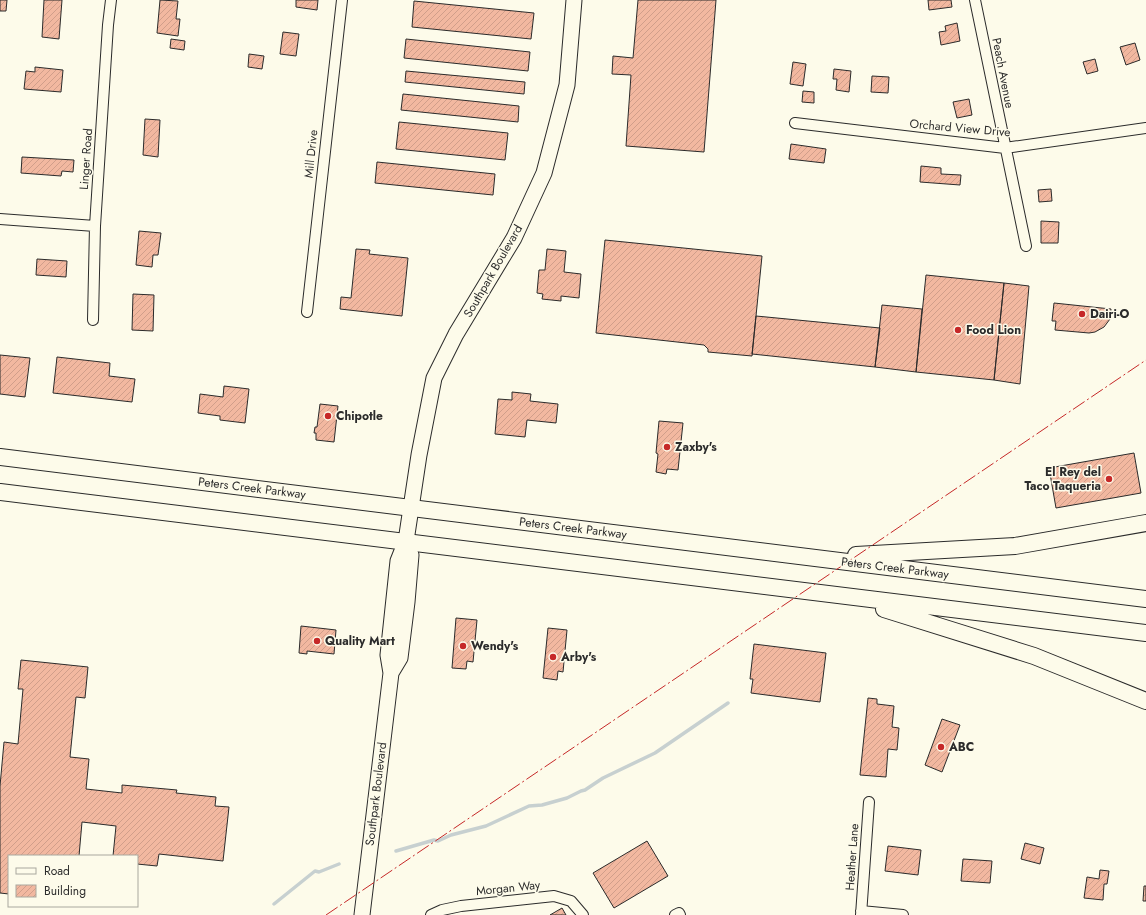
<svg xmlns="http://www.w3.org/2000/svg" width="1146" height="915" font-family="Jost,sans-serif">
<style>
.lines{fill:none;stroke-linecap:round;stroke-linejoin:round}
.stream{stroke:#c7d0d0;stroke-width:3.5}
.building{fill:url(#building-hatch);stroke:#2b2b2b}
.street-casing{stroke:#2b2b2b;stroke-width:12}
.secondary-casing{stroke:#2b2b2b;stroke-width:17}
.primary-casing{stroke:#2b2b2b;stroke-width:18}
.street{stroke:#fdfbea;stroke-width:10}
.secondary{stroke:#fdfbea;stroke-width:15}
.primary{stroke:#fdfbea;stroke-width:16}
.power{stroke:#c62828;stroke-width:1;stroke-dasharray:14 3 2 3;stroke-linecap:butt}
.poi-dot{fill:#c62828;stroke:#fdfbea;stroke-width:1.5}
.labels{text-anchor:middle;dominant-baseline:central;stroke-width:3;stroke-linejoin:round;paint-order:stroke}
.street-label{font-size:12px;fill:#2b2b2b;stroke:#fdfbea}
.poi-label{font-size:12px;font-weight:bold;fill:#2b2b2b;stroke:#fdfbea;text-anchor:start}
</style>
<defs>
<pattern id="building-hatch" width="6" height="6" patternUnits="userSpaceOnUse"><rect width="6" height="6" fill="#f2b8a0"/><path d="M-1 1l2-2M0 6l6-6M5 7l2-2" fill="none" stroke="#d09e8a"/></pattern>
</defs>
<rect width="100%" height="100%" fill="#fdfbea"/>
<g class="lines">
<path class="stream" d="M396,851L434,840L438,841L451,835L486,826L529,806L542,805L567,798L581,791L585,790L603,778L655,753L728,703
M274,904L315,871L319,872L339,864"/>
</g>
<path class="building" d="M0,0H7L6,11H0Z
M44,0H62L59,39L42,37Z
M160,0L178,1L176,19H180L178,36L157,33Z
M296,0H318L317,10L296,7Z
M638,0H716L704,152L626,146L631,75L612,74L613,56L633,58Z
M928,0H951L952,7L929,10Z
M414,1L534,13L531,39L412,27Z
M957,23L960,41L941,45L939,32L946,31L945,26Z
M283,32L299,34L296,56L280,54Z
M171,39L185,41L184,50L170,48Z
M406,39L530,52L528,71L404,58Z
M1135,43L1140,60L1126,65L1120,47Z
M249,54L264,56L262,69L248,67Z
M1095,59L1098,71L1087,74L1083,62Z
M793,62L806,64L803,86L790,84Z
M35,67L63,70L61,92L24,89L26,71L35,72Z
M834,69L851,71L849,92L836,90L837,79H833Z
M406,71L525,82L524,94L405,82Z
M872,76L889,77L888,93L871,92Z
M803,91L814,92V103L802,102Z
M403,94L519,106L518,122L401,110Z
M969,99L972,115L957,118L953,102Z
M145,119L160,120L158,157L143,155Z
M399,122L508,133L505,160L396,149Z
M791,144L826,149L824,163L789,159Z
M22,157L74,160L73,172L62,171L61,176L21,173Z
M377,162L495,174L493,195L375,183Z
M921,166L941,168V174L961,175L960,185L920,182Z
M1051,189L1052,201L1039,202L1038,190Z
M1041,221L1059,222L1058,243H1041Z
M139,231L161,233L158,255H153L152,267L136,265Z
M605,240L762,256L752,356L708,352V349L704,345L596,333Z
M356,249L370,250L369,254L408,258L402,316L340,309L341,297L351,298Z
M547,249L566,251L564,272L581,274L579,298L561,296V301L542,299L543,294L537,293L539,270H545Z
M37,259L67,261L66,277L36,275Z
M926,275L1004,283L994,380L916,372Z
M1004,283L1029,286L1020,384L994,380Z
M133,294L154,295L153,331L132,330Z
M1054,303L1111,309L1110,319L1104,327L1095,332L1089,333L1055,330L1056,321H1052Z
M882,305L922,309L916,372L875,367Z
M756,316L880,328L875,367L752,354Z
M0,355L30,358L25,397L0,394Z
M57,357L110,363L109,376L135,379L132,402L53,393Z
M224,386L249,389L245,423L220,420V416L198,413L200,394L223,397Z
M512,392L531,394L530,401L558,404L556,423L527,420L525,437L495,434L498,399L512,400Z
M320,404L338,406L334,442L316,440V433H314L315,427H317Z
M659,421L683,423L678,470L667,469L666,474L656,472L658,454L656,453Z
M1134,453L1141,493L1056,508L1049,468Z
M456,618L477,620L473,662L467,661L466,669L452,668Z
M301,626L336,630L334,654L307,651V654L299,653Z
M548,628L567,630L563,672L558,671L557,680L543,678Z
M754,644L826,653L820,702L751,693L753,679H750Z
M21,660L88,667L85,698L76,697L70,757L89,759L86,789L122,793V785L177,790L176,793L216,797L215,806L229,807L223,861L159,854L157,866L137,864V856H113L116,826L82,822L79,856H9V894L0,893V786L4,742L18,744L23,689H18Z
M868,698L877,699V704L894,706L892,727L899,728L897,750L888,749L886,777L860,775Z
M942,719L960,725L942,772L925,765Z
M647,841L668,876L614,908L593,873Z
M1025,843L1044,848L1040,864L1021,859Z
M888,846L921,850L918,875L885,871Z
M963,859L992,861L990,883L961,881Z
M1100,870L1109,871L1107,884H1104L1103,900L1084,898L1087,877L1099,879Z
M1144,886H1146V901H1143Z
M562,908L566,915H550Z"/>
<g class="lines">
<g class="street-casing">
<path id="street" d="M975,0L1026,246
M795,123L1005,148L1146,128
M0,219L95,226
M307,312L342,0
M93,320L95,226L108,25L111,0
M861,911L903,915
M431,915L442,910L461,906L554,896L571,901L583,915
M675,915L679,913L680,915
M861,915L869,802"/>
</g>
<g class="secondary-casing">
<path id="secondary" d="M391,673L400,658L407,602L411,555L406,541
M362,915L391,673L388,655L398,561L406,541L419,455L434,378L456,334L514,238L544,173L567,85L574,0"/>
</g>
<g class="primary-casing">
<path id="primary" d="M0,457L1146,599
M0,492L1146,633
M856,555L1015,546L1146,523
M884,609L1034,656L1146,701"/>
</g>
<use href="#street" class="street"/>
<use href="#secondary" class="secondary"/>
<use href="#primary" class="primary"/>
<path class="power" d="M326,915L1146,360"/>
</g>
<g class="poi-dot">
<circle cx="1082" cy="314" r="4"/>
<circle cx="958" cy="330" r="4"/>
<circle cx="328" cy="416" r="4"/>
<circle cx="667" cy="447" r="4"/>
<circle cx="1109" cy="479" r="4"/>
<circle cx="317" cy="641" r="4"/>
<circle cx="463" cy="646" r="4"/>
<circle cx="553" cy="657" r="4"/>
<circle cx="941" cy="747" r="4"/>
</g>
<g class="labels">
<g class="street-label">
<text transform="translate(1003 73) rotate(79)">Peach Avenue</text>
<text transform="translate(960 128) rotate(5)">Orchard View Drive</text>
<text transform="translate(311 154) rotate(-84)">Mill Drive</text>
<text transform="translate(86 159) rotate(-86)">Linger Road</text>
<text transform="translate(493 271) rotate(-60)">Southpark Boulevard</text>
<text transform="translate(252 488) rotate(7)">Peters Creek Parkway</text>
<text transform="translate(573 528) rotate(7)">Peters Creek Parkway</text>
<text transform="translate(895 568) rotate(7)">Peters Creek Parkway</text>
<text transform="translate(376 794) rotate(-83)">Southpark Boulevard</text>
<text transform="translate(852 857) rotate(-86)">Heather Lane</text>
<text transform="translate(508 888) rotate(-6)">Morgan Way</text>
</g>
<g class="poi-label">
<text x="1090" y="314">Dairi-O</text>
<text x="966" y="330">Food Lion</text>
<text x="336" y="416">Chipotle</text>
<text x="675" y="447">Zaxby's</text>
<text x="1101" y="472" text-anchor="end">El Rey del<tspan x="1101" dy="14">Taco Taqueria</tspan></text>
<text x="325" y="641">Quality Mart</text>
<text x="471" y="646">Wendy's</text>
<text x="561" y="657">Arby's</text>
<text x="949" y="747">ABC</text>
</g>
</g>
<rect x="8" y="855" width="130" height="52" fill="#fdfbea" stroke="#a9a89e"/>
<rect x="16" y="868" width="20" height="6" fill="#fdfbea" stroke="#a9a89e"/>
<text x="44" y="875" font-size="12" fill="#2b2b2b">Road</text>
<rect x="16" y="885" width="20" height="12" fill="url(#building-hatch)" stroke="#a9a89e"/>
<text x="44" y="895" font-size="12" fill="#2b2b2b">Building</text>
</svg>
